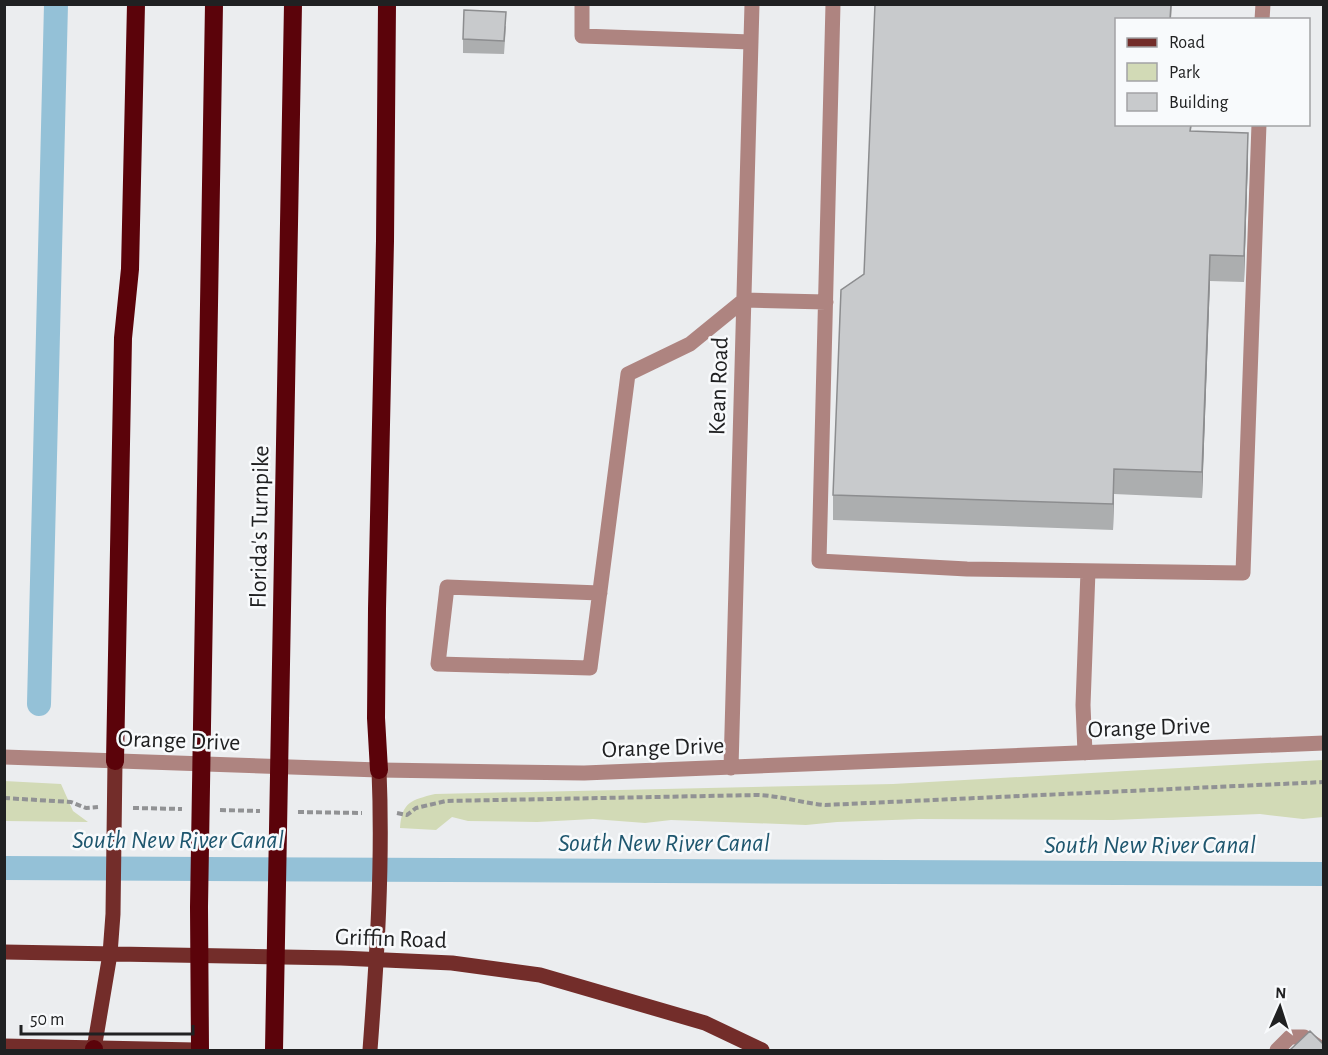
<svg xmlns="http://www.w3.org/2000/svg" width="1328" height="1055" font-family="'Alegreya Sans',sans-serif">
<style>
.green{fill:#d2dab6}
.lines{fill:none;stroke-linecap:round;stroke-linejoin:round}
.canal{stroke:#94c1d7;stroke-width:24}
.path{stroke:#919294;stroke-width:4;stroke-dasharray:6 3;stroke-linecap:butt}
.minor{stroke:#ae8480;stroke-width:15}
.major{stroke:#732d2a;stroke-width:15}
.highway{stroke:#5b030a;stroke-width:18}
.wall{fill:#acaeaf}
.shaded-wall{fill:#8c8d8f}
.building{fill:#c8cacc;stroke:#8c8d8f;stroke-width:1.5}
.labels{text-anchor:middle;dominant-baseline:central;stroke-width:5;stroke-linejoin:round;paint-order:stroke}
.street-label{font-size:24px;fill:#202122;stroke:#f8fafc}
.water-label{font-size:26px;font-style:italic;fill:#1e566e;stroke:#f8fafc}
</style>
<rect width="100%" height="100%" fill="#ebedef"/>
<path class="green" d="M1323,760V817L1303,819L1260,814L1113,820L919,819L837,822L806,825L671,820L645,823L593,819L537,822L468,821L452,817L436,830L400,828C402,802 411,800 435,794L893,784Z
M4,781L61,784L73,811L88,822L5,821Z"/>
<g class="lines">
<path class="canal" d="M39,704L56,4
M4,868L1324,874"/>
<path class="path" d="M4,798L71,802L86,808L98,807
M133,808L182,809
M220,810L260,811
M298,812L362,813
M397,813L407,815L416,808L446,801L759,795C781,796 802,803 825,805L1324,782"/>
<path class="minor" d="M582,4V36L751,42
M833,4L819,561L967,569L1243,573L1259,124
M1262,20L1263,4
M600,593L447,587L438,664L590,668L628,374L690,344L744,300L826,302
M1085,753L1083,705L1088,571
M4,757L379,770L584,773L1324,743
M731,768L752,4
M1277,1050L1290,1037H1304L1323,1050"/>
<path class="major" d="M4,952L341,958L452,963L540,975L705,1023L762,1050
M4,1046L195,1050
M94,1049L110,954L113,914L115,761
M370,1050C377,957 383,864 379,770"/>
<path class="highway" d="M115,761L123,338L130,269L136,4
M379,770L376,718L377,609L385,241L387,4
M94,1050V1049
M200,1050L199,907L214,4
M274,1050L293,4"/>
</g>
<path class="wall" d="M875,4H1172L1171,20H1116V124H1192L1191,131L1248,133V159L1244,282L1210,281L1202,498L1114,494L1113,530L833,520V495L841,290L864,274Z
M506,26L504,54L463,53V39Z"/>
<path class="shaded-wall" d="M1248,133V159L1244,282V256Z
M1210,255V281L1202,498V472Z
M1114,469V494L1113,530V504Z"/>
<path class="building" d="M875,4H1171L1170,20H1116V124H1191L1190,131L1248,133L1244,256L1210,255L1202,472L1114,469L1113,504L833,495L841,290L864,274Z
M464,10L506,12L504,41L463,39Z
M1310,1031L1323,1044V1050H1290Z"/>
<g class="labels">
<g class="street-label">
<text transform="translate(719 386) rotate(-88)">Kean Road</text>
<text transform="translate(260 527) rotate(-89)">Florida's Turnpike</text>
<text transform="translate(1149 728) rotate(-2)">Orange Drive</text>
<text transform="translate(179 741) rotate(2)">Orange Drive</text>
<text transform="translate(663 748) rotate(-2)">Orange Drive</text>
<text transform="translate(391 939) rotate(2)">Griffin Road</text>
</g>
<g class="water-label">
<text x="178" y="840">South New River Canal</text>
<text x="664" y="843">South New River Canal</text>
<text x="1150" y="845">South New River Canal</text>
</g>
</g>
<rect width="1328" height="1055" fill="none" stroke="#202122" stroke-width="12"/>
<rect x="1115" y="18" width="195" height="108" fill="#f8fafc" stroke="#a2a3a5" stroke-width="1.5"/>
<rect x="1127" y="38" width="30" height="9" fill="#732d2a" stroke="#a2a3a5" stroke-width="1.5"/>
<text x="1169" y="48" font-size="18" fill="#202122">Road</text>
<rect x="1127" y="63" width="30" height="18" fill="#d2dab6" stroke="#a2a3a5" stroke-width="1.5"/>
<text x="1169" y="78" font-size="18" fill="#202122">Park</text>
<rect x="1127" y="93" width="30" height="18" fill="#c8cacc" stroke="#a2a3a5" stroke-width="1.5"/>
<text x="1169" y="108" font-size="18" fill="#202122">Building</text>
<g transform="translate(1280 1007) rotate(3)" stroke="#f8fafc" stroke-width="4.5" paint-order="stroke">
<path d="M0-4.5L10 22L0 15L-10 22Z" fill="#202122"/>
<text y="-9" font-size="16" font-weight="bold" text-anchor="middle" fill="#202122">N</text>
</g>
<path d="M21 1025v9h172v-9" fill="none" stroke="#202122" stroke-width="3"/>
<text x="30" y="1025" font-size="18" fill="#202122" stroke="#f8fafc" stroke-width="4.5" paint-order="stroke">50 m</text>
</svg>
